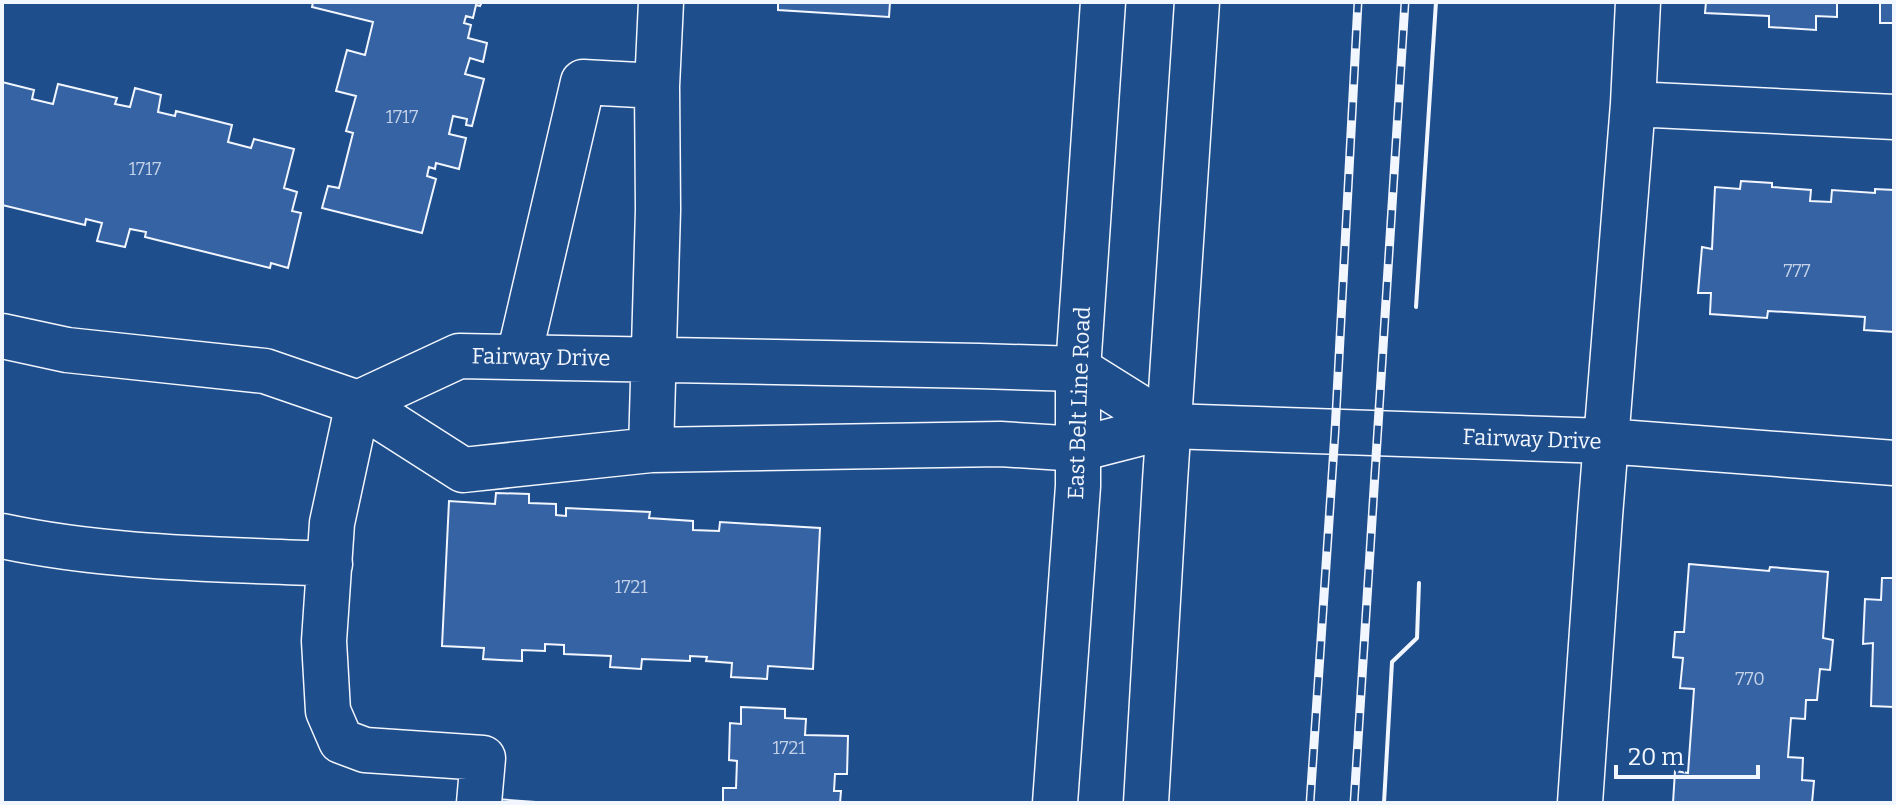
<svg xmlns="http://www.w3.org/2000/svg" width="1896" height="805" font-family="Bitter,serif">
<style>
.building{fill:#3563a3;stroke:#f2f6ff;stroke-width:2}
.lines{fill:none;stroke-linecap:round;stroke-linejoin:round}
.minor-casing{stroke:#f2f6ff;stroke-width:47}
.major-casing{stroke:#f2f6ff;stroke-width:47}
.minor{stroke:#1f4e8c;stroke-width:44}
.major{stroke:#1f4e8c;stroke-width:44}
.rail-casing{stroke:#f2f6ff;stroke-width:9}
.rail{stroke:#1f4e8c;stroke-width:6;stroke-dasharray:18;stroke-linecap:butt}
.wall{stroke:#f2f6ff;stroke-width:4}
.labels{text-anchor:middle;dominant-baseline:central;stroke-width:6;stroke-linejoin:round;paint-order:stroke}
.number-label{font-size:18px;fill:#c3d1e8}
.street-label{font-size:22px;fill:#f2f6ff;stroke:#1f4e8c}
</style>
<rect width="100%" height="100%" fill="#1f4e8c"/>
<path class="building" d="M313,2H482L480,6L476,5L473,18L466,16L464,23L471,25L468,38L487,43L483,62L470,58L465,74L484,79L472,126L466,125L467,119L453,116L449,134L466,138L459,169L436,163L435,169L429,167L427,176L436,179L422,233L322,208L328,186L339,188L353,133L346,131L356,96L336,91L347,50L365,55L373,22L312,7Z
M778,2H890L889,17L778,10Z
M1706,2H1837V17L1816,16V30L1769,27V16L1705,13Z
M1880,2H1894V23H1880Z
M2,82L34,90L32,99L53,104L58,84L117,98L115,104L130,107L135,88L161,95L158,112L175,116L176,111L232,125L228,142L251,148L254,139L294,149L284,188L297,192L292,211L301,213L288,268L271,263L270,268L145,237L146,232L130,229L125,247L97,241L102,223L86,219L85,225L2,205Z
M1741,181L1772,183V187L1811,190L1810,201L1831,202L1832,190L1875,193V189L1894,190V332L1864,330L1865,317L1768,311L1767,318L1710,314L1711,293H1698L1702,247L1712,249L1715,187L1740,189Z
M496,493L529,494V503L556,504V515L566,516V508L650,512L649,518L693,521V530L719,531L720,522L820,528L813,669L768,666L767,679L731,677L732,663L706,661L707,657L690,656V661L642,659L641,669L610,667L611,656L564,654V645L545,644V651L522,650V661L483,659L484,648L442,646L449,501L495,504Z
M1689,564L1769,571L1770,567L1828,572L1823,638L1833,640L1830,670L1820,669L1817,700H1806L1805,719L1791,718L1788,757L1803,758L1802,780L1814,781L1812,803H1663H1673L1675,771L1688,773L1694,689L1680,688L1683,658L1673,657L1675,632H1684Z
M1882,578H1894V707L1871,706L1873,643L1863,644L1865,599L1881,600Z
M741,707L785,709V718L806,719L805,735L848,736L847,774H835L834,791H841L840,803H723V788H736L737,761L729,760L730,723L741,724Z
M496,799L535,802V803H496Z"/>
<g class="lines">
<g class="minor-casing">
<path id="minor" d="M1638,2L1633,104L1894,117
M2,336L67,350L265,371L358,403L463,470L651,450L1000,444L1079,449L1169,426L1606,441L1894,463
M519,356L583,82L657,86
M358,403L459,356L979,366L1078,369L1169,426
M358,403L332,523L324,641L328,711L341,741L365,750L483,758L479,803
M651,450L658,210L657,86L661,2
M2,536C109,559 221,559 330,564
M1580,803L1600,516L1633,104"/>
</g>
<g class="major-casing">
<path id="major" d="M1055,803L1078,486V369L1103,2
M1146,803L1165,481L1197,2"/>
</g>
<use href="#minor" class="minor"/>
<use href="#major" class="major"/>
<g class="rail-casing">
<path id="rail" d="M1310,803L1335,432L1358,2
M1354,803L1405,2"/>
</g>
<use href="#rail" class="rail"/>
<path class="wall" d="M1416,307L1436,2
M1384,803L1392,662L1417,638L1419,583"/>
</g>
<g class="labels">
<g class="number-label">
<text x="402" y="117">1717</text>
<text x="145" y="169">1717</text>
<text x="1797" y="271">777</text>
<text x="631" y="587">1721</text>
<text x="1750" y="679">770</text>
<text x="789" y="748">1721</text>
</g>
<g class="street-label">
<text transform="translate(541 357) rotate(1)">Fairway Drive</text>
<text transform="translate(1079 403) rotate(-88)">East Belt Line Road</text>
<text transform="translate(1532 439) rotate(2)">Fairway Drive</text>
</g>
</g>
<rect width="1896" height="805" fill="none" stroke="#f2f6ff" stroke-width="8"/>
<path d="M1616 765v12h142v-12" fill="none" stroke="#f2f6ff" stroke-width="4"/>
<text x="1628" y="765" font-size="24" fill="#f2f6ff" stroke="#1f4e8c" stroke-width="6" paint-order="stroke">20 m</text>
</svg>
